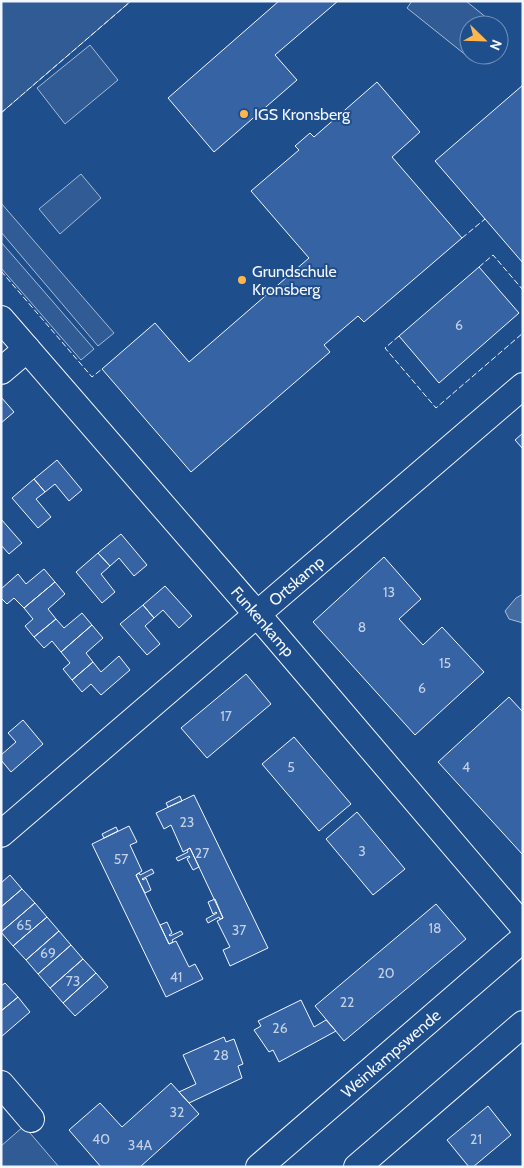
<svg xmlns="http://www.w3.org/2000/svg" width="524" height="1168" font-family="Cabin,sans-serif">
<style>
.green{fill:#305b95;stroke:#a8bbd7}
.water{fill:#446ba0;stroke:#a8bbd7}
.building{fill:#3563a3;stroke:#f2f6ff}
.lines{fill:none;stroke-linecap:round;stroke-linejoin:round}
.minor-casing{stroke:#f2f6ff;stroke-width:28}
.minor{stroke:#1f4e8c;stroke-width:26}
.fence{stroke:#f2f6ff;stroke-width:1;stroke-dasharray:6 2.5;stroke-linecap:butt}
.poi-dot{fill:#ffb74d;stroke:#1f4e8c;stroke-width:2}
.labels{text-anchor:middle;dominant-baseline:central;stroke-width:4;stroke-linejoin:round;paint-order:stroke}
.number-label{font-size:14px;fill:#c3d1e8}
.poi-label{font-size:16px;fill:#f2f6ff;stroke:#1f4e8c;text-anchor:start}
.street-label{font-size:16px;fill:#f2f6ff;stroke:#1f4e8c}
</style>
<rect width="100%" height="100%" fill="#1f4e8c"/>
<path class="green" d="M1,1H131L1,113Z
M412,1H466L493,23L492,25H469V53L467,56L407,8Z
M90,45L118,80L65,124L37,88Z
M81,174L101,198L60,234L39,209Z
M1,203L114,333L98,346L1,232Z
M1,242L94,349L81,360L1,268Z
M24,1126L59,1167H1V1146Z"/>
<path class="water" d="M523,594V623L509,619L505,611L516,598Z"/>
<path class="building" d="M279,1H338L275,55L297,80L214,152L168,98Z
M377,82L420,132L392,157L462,238L364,322L358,316L324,345L330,352L191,472L102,369L155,323L189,362L309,258L251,191L299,150L295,146L310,133L314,137Z
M523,85V263L435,161Z
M479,267L519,313L439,383L399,336Z
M1,397L14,412L1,423Z
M523,433V449L515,440Z
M57,460L82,490L69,501L55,484L45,492L34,479Z
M34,479L45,492L36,499L51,517L38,528L12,498Z
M1,519L22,543L9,554L1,545Z
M121,534L147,565L134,576L119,558L110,566L98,553Z
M98,553L110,566L101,574L115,592L102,603L76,572Z
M384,557L421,599L399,619L423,645L442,627L484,672L415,735L313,622Z
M44,569L55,582L24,608L14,598L7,604L1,598V589L18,574L26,584Z
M55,582L65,594L48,609L56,619L34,637L25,626L33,619L24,608Z
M165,586L192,616L179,628L163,610L154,618L143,605Z
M143,605L154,618L145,626L160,644L147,655L120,624Z
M82,613L92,625L61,652L52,641L44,648L34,637L56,619L64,628Z
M92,625L103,638L86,653L93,662L72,680L63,669L70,663L61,652Z
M119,656L130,670L101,695L91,684L82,692L72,680L93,662L101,672Z
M246,674L271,704L207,758L181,728Z
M509,697L523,712V855L438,762Z
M23,720L43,744L11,772L1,760V755L16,742L8,733Z
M294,737L351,804L319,831L262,764Z
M194,795L268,948L230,966L223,950L230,947L217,921L223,918L190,848L183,852L171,825L164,829L156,813Z
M180,796L182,801L168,807L166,803Z
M357,812L405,869L373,895L326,839Z
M129,826L137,842L130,845L142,871L136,875L169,944L176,941L189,967L195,964L203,979L166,997L92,844Z
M116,827L118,831L104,838L102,834Z
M190,848L199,867L193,870L187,859L190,857L189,856L178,861L176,858L188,852L187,850Z
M152,869L154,873L142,879L143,880L146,878L151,890L145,893L136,875L139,873L140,875Z
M10,875L22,889L1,907V883Z
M22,889L35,903L1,932V907Z
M215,899L223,918L220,919L219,917L208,923L206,919L217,913L216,912L213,914L208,902Z
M35,903L47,917L13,946L1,932Z
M436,904L466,939L344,1041L315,1006Z
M47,917L59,931L26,960L13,946Z
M167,922L172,933L169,935L170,936L181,931L183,934L172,940L173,942L169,944L160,925Z
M59,931L71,945L38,974L26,960Z
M71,945L83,959L50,988L38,974Z
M83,959L96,973L63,1003L50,988Z
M96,973L108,987L75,1016L63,1003Z
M5,983L18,997L1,1011V986Z
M18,997L30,1012L1,1037V1011Z
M301,1000L314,1027L326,1020L336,1031L279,1062L273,1050L269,1052L254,1030L261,1026L258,1021Z
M224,1037L226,1042L234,1039L243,1064L238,1066L242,1078L189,1103L179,1092L196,1084L183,1055Z
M171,1083L199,1114L140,1167H101L69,1130L100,1103L122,1127Z
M488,1106L511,1135L473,1167H469L447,1140Z"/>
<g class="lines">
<g class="minor-casing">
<g id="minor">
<path id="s1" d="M1,319L274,634L523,926"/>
<path d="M1,371L27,349"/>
<path id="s2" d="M1,834L523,386"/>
<path d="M1,1084L31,1119"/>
<path id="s3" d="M259,1167L523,939"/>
<path d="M357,1167L523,1024"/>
</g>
</g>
<use href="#minor" class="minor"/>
<path class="fence" d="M1,113L131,1
M462,238L485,219
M479,267L493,255L523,290
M1,271L92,377L102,369
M399,336L385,348L436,408L523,333"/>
</g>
<g class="poi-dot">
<circle cx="244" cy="114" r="5"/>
<circle cx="242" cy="280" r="5"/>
</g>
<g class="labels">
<g class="number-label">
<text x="459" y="325">6</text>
<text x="389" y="592">13</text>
<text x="362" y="627">8</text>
<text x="445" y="663">15</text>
<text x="422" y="688">6</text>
<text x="226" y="716">17</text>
<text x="291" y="767">5</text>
<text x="466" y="767">4</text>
<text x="187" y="822">23</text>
<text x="362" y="851">3</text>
<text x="202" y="853">27</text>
<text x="121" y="859">57</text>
<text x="24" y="925">65</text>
<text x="435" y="928">18</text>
<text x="239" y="930">37</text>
<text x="48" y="953">69</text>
<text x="386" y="973">20</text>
<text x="176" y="977">41</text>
<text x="73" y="981">73</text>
<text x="347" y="1002">22</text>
<text x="280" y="1028">26</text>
<text x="221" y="1055">28</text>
<text x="177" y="1112">32</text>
<text x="101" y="1139">40</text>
<text x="476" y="1139">21</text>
<text x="140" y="1145">34A</text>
</g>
<g class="poi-label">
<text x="254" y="114">IGS Kronsberg</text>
<text x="252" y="271">Grundschule<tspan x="252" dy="18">Kronsberg</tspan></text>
</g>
<g class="street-label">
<text stroke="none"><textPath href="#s2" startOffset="389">Ortskamp</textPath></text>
<text stroke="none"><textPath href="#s1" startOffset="400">Funkenkamp</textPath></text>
<text stroke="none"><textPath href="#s3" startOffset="174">Weinkampswende</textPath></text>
</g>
</g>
<rect width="524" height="1168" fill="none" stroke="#f2f6ff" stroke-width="5"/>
<g transform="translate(484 40) rotate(113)"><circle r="24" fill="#1f4e8c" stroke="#7391ba"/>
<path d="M0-4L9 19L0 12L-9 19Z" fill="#ffb74d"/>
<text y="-8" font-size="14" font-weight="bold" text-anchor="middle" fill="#f2f6ff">N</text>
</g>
</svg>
